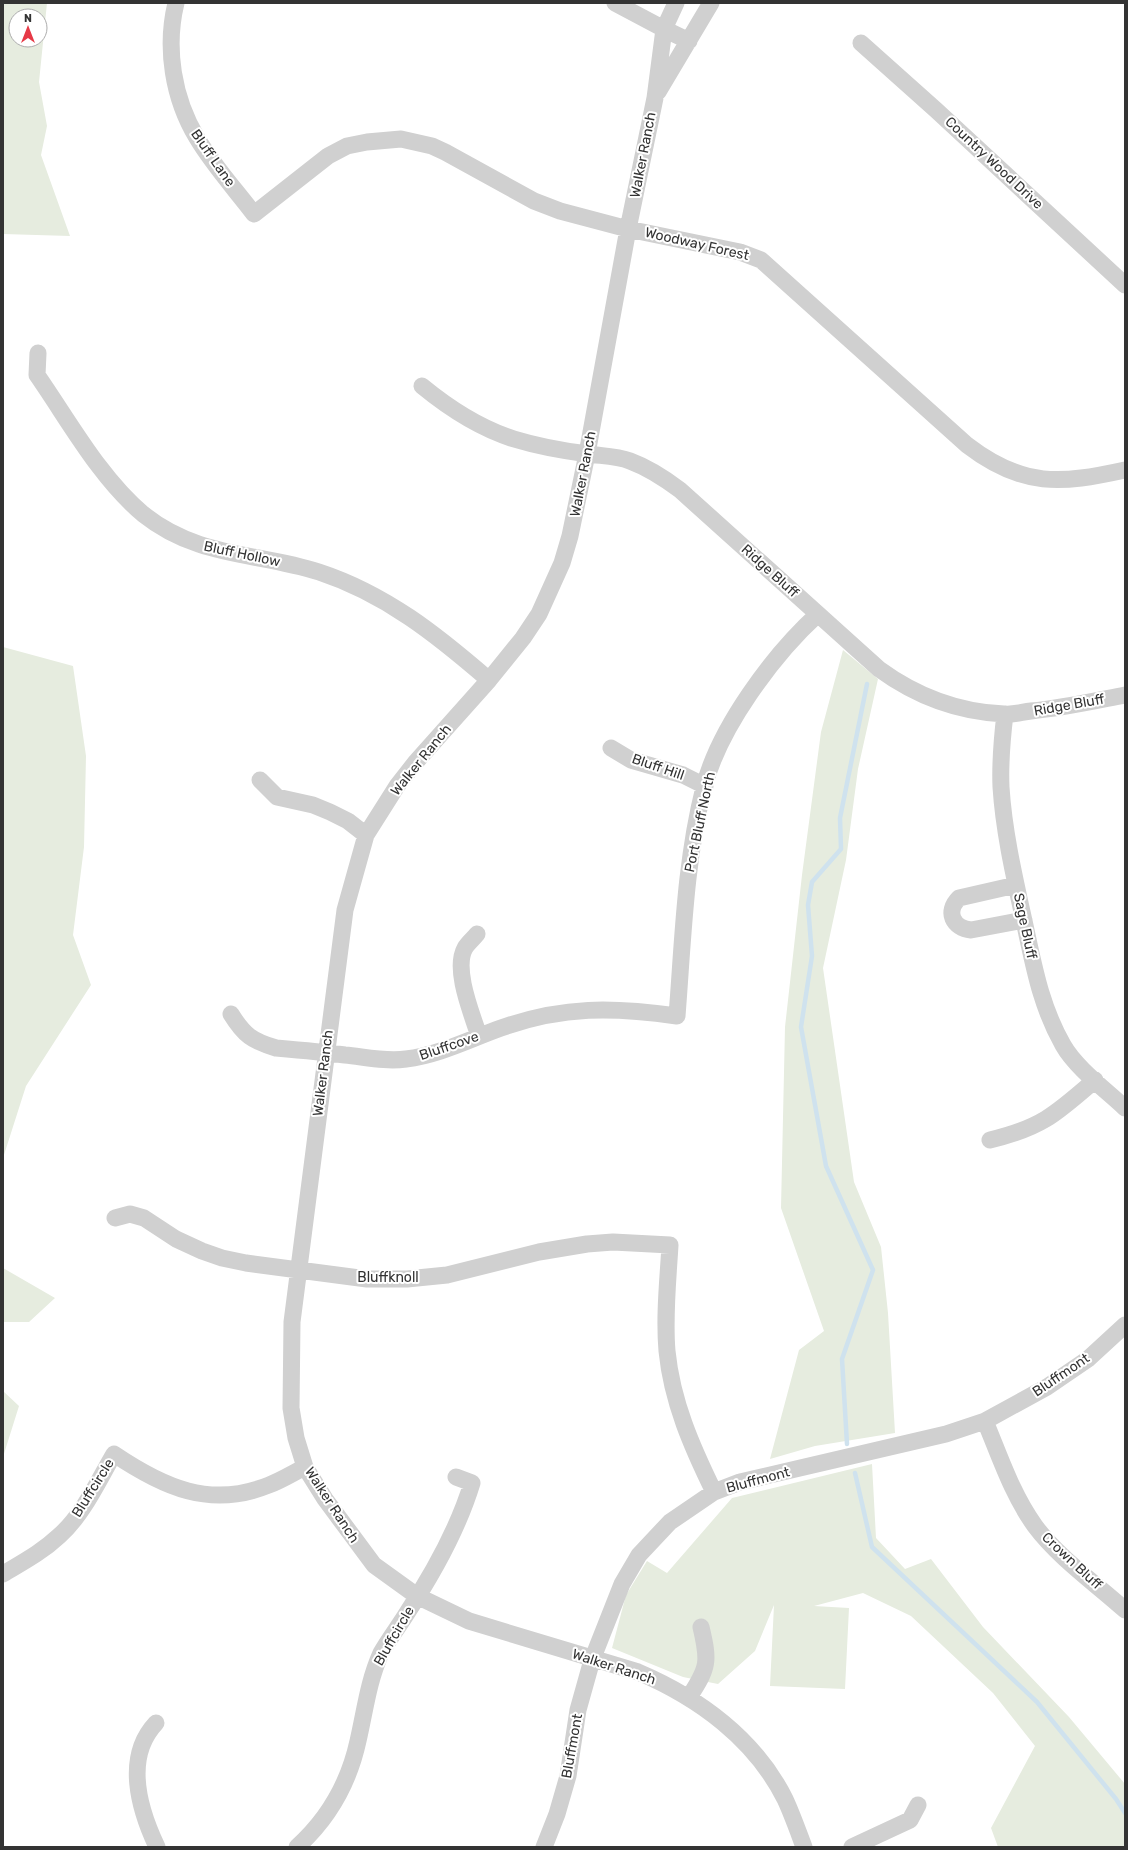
<svg xmlns="http://www.w3.org/2000/svg" width="1128" height="1850" font-family="Rubik,sans-serif">
<style>
.green{fill:#e6ecdf;fill-rule:evenodd}
.lines{fill:none;stroke-linecap:round;stroke-linejoin:round}
.stream{stroke:#cfe2ee;stroke-width:4.5}
.minor{stroke:#d0d0d0;stroke-width:17}
.labels{text-anchor:middle;dominant-baseline:central;stroke-width:4;stroke-linejoin:round;paint-order:stroke}
.street-label{font-size:14px;fill:#333;stroke:#fff}
</style>
<rect width="100%" height="100%" fill="#fff"/>
<path class="green" d="M3,3H47L39,82L47,126L41,155L70,236L3,234ZM16,16H40V40H16Z
M3,647L73,666L86,756L84,847L73,935L91,985L26,1086L3,1158Z
M843,650L878,679L858,769L846,860L823,968L854,1182L881,1247L888,1313L895,1433L815,1446L770,1459L799,1350L824,1331L781,1208L785,1027L802,875L821,732Z
M3,1268L55,1298L29,1322H3Z
M3,1391L19,1406L3,1457Z
M872,1464L876,1538L905,1569L931,1559L983,1627L1069,1717L1125,1784V1847H998L991,1828L1035,1746L993,1693L911,1616L863,1593L814,1606L849,1608L845,1689L770,1686L774,1605L755,1651L718,1684L683,1677L612,1648L626,1595L647,1561L667,1573L732,1498Z"/>
<g class="lines">
<path class="stream" d="M847,1444L842,1359L873,1270L826,1166L801,1027L812,956L808,905L812,882L841,849L840,818L867,684
M855,1473L872,1547L1037,1702L1116,1799L1125,1813"/>
<path class="minor" d="M176,3C165,48 173,98 197,138C213,165 235,189 254,214L328,156L347,146L367,142L401,139L432,146L445,152L534,201L560,211L628,229L740,252L761,260L967,445C1023,488 1061,484 1125,470
M615,3L664,29L689,41
M676,3L664,29L655,98L628,229L587,454L570,536L562,563L539,614L523,638L489,680L415,763L397,786L366,835L345,910L292,1322L291,1408L296,1438L305,1467L325,1499L374,1565L417,1596L469,1621L638,1672C699,1698 755,1739 785,1799C792,1814 798,1831 804,1847
M861,43L936,110L1125,285
M658,92L711,3
M38,353L37,375C69,421 100,478 143,514C198,558 256,552 319,572C386,594 437,635 489,680
M422,386C450,409 479,428 514,439C537,446 564,451 588,454C602,456 617,456 630,461C649,468 664,478 680,490L879,669C916,696 958,712 1004,714C1013,715 1022,712 1031,711C1063,708 1094,701 1125,695
M1005,714C1002,739 1000,763 1001,787C1004,835 1016,884 1026,930C1035,972 1042,1008 1063,1045C1076,1068 1106,1090 1125,1108
M611,748L631,760L683,775L705,786
M260,780L277,797L313,805L330,812L348,821L366,835
M1016,885L959,898C945,912 953,928 971,930L1024,920
M477,934C473,939 468,943 465,948C453,969 472,1014 479,1036
M231,1014C244,1035 252,1041 276,1048C299,1050 322,1052 345,1055C365,1057 386,1062 406,1059C439,1055 470,1039 501,1028C563,1006 613,1007 677,1016C683,940 685,862 704,787C719,728 773,655 818,614
M990,1140C1041,1128 1056,1114 1095,1080
M115,1218L130,1214L144,1218L176,1239L202,1251L222,1258L246,1263L367,1279H407L447,1275L539,1252L587,1244L613,1242L670,1245C668,1280 664,1316 667,1351C672,1402 692,1447 714,1492
M985,1421C1000,1457 1012,1494 1035,1526C1058,1557 1096,1584 1125,1610
M3,1574C23,1562 42,1552 59,1536C83,1515 98,1481 114,1454C163,1487 210,1509 269,1485C282,1480 293,1473 305,1467
M689,1697C709,1667 709,1661 701,1627
M156,1723C124,1757 139,1809 157,1847
M297,1847C328,1819 349,1782 358,1741C365,1711 368,1682 381,1653C389,1639 399,1626 407,1613C434,1572 458,1529 472,1483L456,1477
M544,1847L557,1814L568,1776L578,1710L592,1660L622,1584L639,1555L670,1522L714,1492L740,1482L946,1434L985,1421L1047,1387L1088,1359L1125,1325
M852,1847L910,1820L918,1805"/>
</g>
<g class="labels">
<g class="street-label">
<text transform="translate(643 155) rotate(-79)">Walker Ranch</text>
<text transform="translate(213 158) rotate(55)">Bluff Lane</text>
<text transform="translate(994 163) rotate(43)">Country Wood Drive</text>
<text transform="translate(697 244) rotate(13)">Woodway Forest</text>
<text transform="translate(583 474) rotate(-79)">Walker Ranch</text>
<text transform="translate(242 554) rotate(12)">Bluff Hollow</text>
<text transform="translate(770 571) rotate(42)">Ridge Bluff</text>
<text transform="translate(1069 705) rotate(-10)">Ridge Bluff</text>
<text transform="translate(421 760) rotate(-51)">Walker Ranch</text>
<text transform="translate(658 767) rotate(19)">Bluff Hill</text>
<text transform="translate(700 822) rotate(-78)">Port Bluff North</text>
<text transform="translate(1025 926) rotate(78)">Sage Bluff</text>
<text transform="translate(449 1046) rotate(-19)">Bluffcove</text>
<text transform="translate(323 1073) rotate(-83)">Walker Ranch</text>
<text x="388" y="1277">Bluffknoll</text>
<text transform="translate(1061 1375) rotate(-34)">Bluffmont</text>
<text transform="translate(758 1480) rotate(-15)">Bluffmont</text>
<text transform="translate(93 1488) rotate(-58)">Bluffcircle</text>
<text transform="translate(332 1505) rotate(57)">Walker Ranch</text>
<text transform="translate(1072 1561) rotate(43)">Crown Bluff</text>
<text transform="translate(394 1636) rotate(-60)">Bluffcircle</text>
<text transform="translate(614 1667) rotate(18)">Walker Ranch</text>
<text transform="translate(572 1746) rotate(-80)">Bluffmont</text>
</g>
</g>
<rect width="1128" height="1850" fill="none" stroke="#333333" stroke-width="8"/>
<g transform="translate(28 28)"><circle r="19" fill="#ffffff" stroke="#adadad"/>
<path d="M0-3L7 15L0 10L-7 15Z" fill="#e63946"/>
<text y="-6" font-size="11" font-weight="bold" text-anchor="middle" fill="#333333">N</text>
</g>
</svg>
